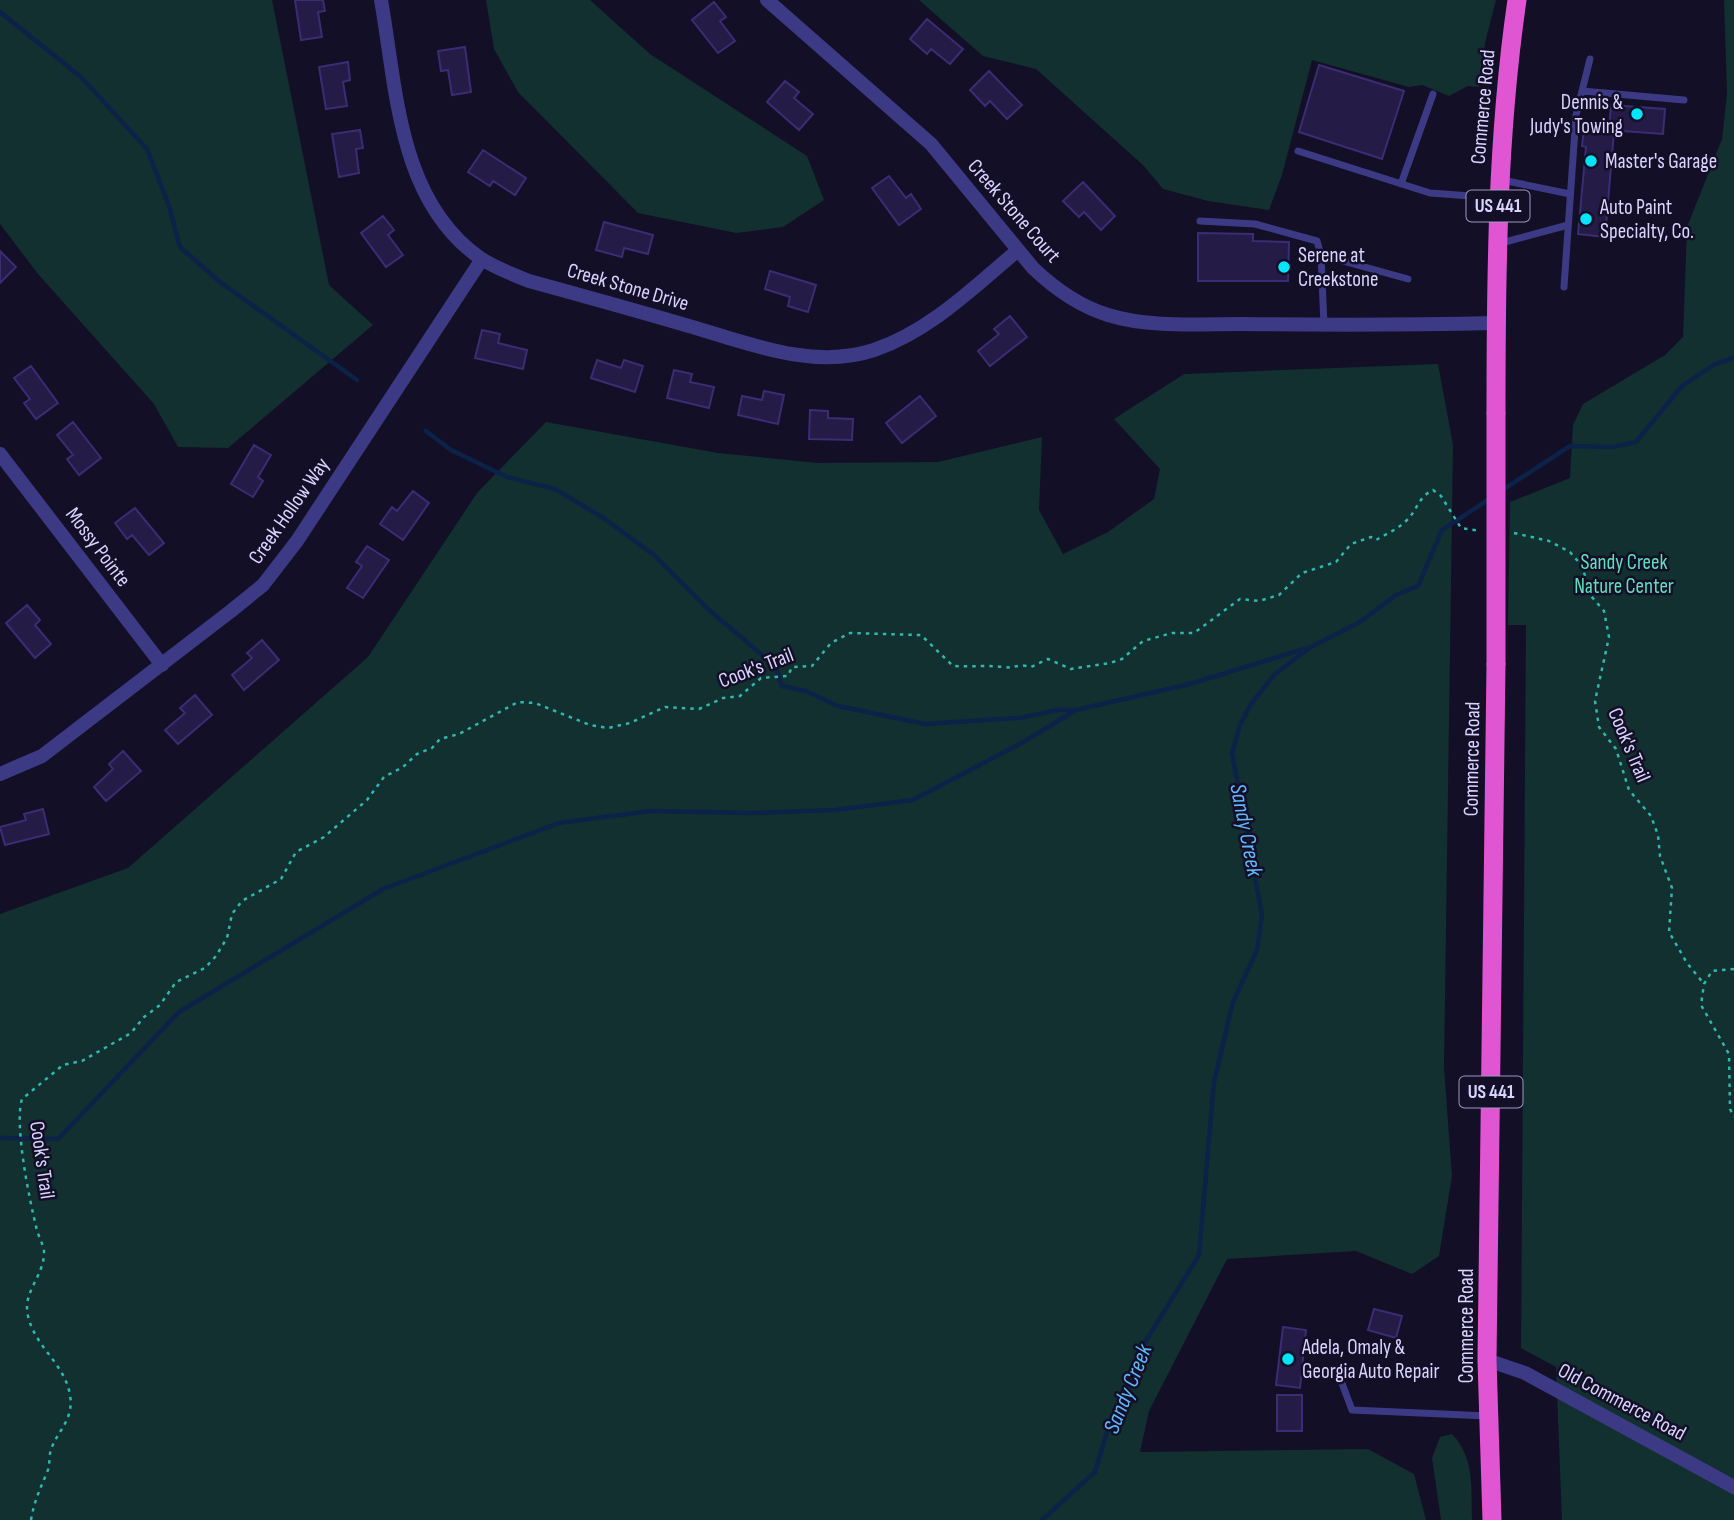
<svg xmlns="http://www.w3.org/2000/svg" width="1734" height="1520" font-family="'Sofia Sans Condensed',sans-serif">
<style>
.green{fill:#12302f}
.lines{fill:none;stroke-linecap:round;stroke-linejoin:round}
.stream{stroke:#0c2248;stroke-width:4.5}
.building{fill:#241b47;stroke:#3b2d73;stroke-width:2}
.path{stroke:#2fb8b0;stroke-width:2.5;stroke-dasharray:3.5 5;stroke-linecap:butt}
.service{stroke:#3d3a85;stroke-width:7}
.minor{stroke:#3d3a85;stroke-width:14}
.trunk{stroke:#e055d1;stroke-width:19}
.trunk-bridge{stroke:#e055d1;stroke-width:19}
.poi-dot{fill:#00e5ff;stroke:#130f26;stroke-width:2.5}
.labels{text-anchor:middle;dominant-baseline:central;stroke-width:5;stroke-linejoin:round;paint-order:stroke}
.shield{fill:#130f26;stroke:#9e99be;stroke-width:2}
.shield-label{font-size:19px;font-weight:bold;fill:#d9d4ff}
.poi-label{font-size:21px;fill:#d9d4ff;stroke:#130f26;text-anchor:start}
.street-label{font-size:21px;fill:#d9d4ff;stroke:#130f26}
.park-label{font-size:21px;fill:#5fe0c0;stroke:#130f26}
.water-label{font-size:23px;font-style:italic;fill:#62b6ff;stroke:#130f26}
</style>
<rect width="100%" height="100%" fill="#130f26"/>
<path class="green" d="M0,0H272L329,285L373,325L228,448L178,447L154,404L38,274L0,224Z
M486,0H590L650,54L807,156L824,200L783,227L736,233L638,213L518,92L494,49Z
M919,0H1496L1485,43L1479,87L1468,86L1449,96L1422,85L1409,87L1312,60L1282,175L1269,210L1208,201L1163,189L1144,166L1036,69L983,56Z
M1724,0H1734V1520H1562L1556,1367L1521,1348L1526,625H1508L1510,502L1570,478L1573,425L1583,404L1665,355L1683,337L1687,227L1722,139L1727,93Z
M1438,364L1453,445L1444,1067L1452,1176L1439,1256L1412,1274L1356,1251L1227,1259L1149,1411L1140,1452L1368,1449L1414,1474L1426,1520H0V914L128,868L368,657L477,493L546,422L718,453L818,463L938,462L1042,437L1039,510L1063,554L1108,532L1154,499L1160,469L1114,419L1184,374Z
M1452,1434C1475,1458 1471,1489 1472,1520H1441L1432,1458L1440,1437Z"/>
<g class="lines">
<path class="stream" d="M0,12L81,77L147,149L169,206L180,247L220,282L357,380
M426,431L451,450L507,477L555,489L602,517L654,555L708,609L775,666L782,686L806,691L838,706L925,724L1019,718L1058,710H1076L1190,684L1304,649
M1501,491L1570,446L1613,447L1636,442L1682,386L1715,364L1734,358
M0,1138L58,1139L179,1012L383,889L559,823L650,811L754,813L835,810L913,800L1025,741L1076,710
M1042,1520L1095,1472L1107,1432L1139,1352L1199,1255L1214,1082L1233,1002L1257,950L1262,915L1232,753L1240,725L1251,704L1274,675L1309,648L1360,622L1396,595L1418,586L1442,530L1491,498"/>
</g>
<path class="building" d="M295,0H323L325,11L318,12L322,37L301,40Z
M714,2L726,17L720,21L735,41L718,53L692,20Z
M927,19L963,49L950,64L931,49L927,54L910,39Z
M465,47L471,92L452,95L448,70L441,71L438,51Z
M348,62L350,80L343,82L347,106L326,109L319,67Z
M1319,65L1404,91L1382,159L1299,132Z
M989,71L1022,105L1007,119L990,101L985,106L970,90Z
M785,81L799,92L794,98L813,114L799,130L767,102Z
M1611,105L1665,109L1663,134L1609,130Z
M1584,129L1614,132L1605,237L1578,234L1586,147L1582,146Z
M360,130L363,148L356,149L359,173L339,177L332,134Z
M483,150L526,178L515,195L493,181L490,186L468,172Z
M889,176L906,198L911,194L921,209L899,225L872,188Z
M1083,182L1115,216L1101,230L1084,212L1079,217L1063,201Z
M383,216L394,230L388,235L403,255L386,267L361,233Z
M604,222L653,235L648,254L624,248L622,257L596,250Z
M1198,233L1253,234V241L1289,242L1288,281H1198Z
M0,251L16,267L0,283Z
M770,271L816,285L808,312L788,306L790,297L765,289Z
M1010,316L1027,337L990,366L978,351L999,334L994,329Z
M482,330L500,334L498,343L527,350L523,369L475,358Z
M597,360L621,368L624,360L643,366L635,392L591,378Z
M31,366L58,403L36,419L24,403L30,399L14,378Z
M674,370L692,374L690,382L714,387L709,408L667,398Z
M764,391L784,395L778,424L738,415L742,396L762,400Z
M920,396L936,416L902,443L886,423Z
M810,410L828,411V418L853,419L852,440L809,439Z
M73,422L101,458L79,475L67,459L73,455L57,435Z
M254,445L271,455L258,477L263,481L253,497L231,484Z
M413,491L429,503L403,540L380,524L392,507L397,511Z
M135,508L164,543L149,555L132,535L127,539L115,523Z
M367,546L389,560L363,598L347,588L362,566L356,562Z
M27,605L40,620L35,625L51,644L35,658L6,623Z
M262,640L279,660L244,690L232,675L252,658L247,653Z
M195,695L212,715L178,744L165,730L185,713L180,708Z
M123,751L141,771L106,801L94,787L113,769L109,764Z
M43,809L49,834L5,845L0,827L26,820L24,814Z
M1374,1309L1402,1316L1396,1338L1368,1330Z
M1283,1327L1306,1330L1300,1388L1276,1385Z
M1277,1395H1302V1431H1277Z"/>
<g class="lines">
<path class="path" d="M1514,533L1549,541L1570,552L1582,566L1591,596L1604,611L1609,637L1595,701L1599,727L1616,749L1629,790L1651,816L1658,835L1660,856L1672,888L1669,932L1687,963L1704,984
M1734,969L1712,971L1704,984L1701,1005L1729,1054L1730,1109L1734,1117
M31,1520C34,1501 41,1487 48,1470C50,1463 49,1455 51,1449C59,1429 74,1419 70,1395C65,1364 35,1347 28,1316C22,1291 45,1276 44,1251C43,1243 37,1234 36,1226C29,1198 14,1124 22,1099L63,1065L82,1061L131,1033L144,1017L160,1005L176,982L205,968L216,956L227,938L232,914L242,901L281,879L296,852L324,837L367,800L384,777L403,767L417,754L432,748L440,739L459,734L518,702L535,703L590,725L608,728L630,723L665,707L699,709L723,698L740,696L761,678L788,676L792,667L812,666L831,643L850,633L921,635L953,666C970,667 988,665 1004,667C1014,669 1017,663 1031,667L1048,659L1071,669L1110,663L1122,659L1143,641L1172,633H1194L1240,599L1259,601L1279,595L1302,573L1336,562L1351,544L1371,537L1376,540C1386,534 1398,529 1406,521C1417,511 1418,497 1433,490L1441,496L1461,528L1480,531"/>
<path class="service" d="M1582,91L1684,100
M1298,151L1430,193L1498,198
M1502,180L1570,194
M1401,184L1433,94
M1200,221L1255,224L1317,241L1321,255
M1501,243L1568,225
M1564,287L1576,115L1590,59
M1324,325L1321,255L1408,279
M1337,1370L1352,1410L1488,1416"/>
<path class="minor" d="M381,0C397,90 398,200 480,258C495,268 512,274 529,281C580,295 631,309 682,324C743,341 811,371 874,350C930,331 974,287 1018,250
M767,0L931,144L1033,268C1055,289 1079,306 1108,315C1150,328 1198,324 1241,324C1326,325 1411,325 1496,323
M0,454L162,665
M0,774L42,756L231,611L263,585L297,541L482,259
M1487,1360L1525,1373L1734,1487"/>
<path class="trunk" d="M1496,413C1496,275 1497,137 1517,0
M1492,1520L1487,1360L1496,664"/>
<path class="trunk-bridge" d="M1496,413V664"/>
</g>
<g class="poi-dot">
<circle cx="1637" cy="114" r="7"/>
<circle cx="1591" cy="161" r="7"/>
<circle cx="1586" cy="219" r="7"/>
<circle cx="1284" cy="267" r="7"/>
<circle cx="1288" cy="1359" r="7"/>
</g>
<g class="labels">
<g class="shield">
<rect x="1466.5" y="190.5" width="63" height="31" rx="5"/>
<rect x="1459.5" y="1076.5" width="63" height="31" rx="5"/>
</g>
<g class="shield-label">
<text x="1498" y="206">US 441</text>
<text x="1491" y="1092">US 441</text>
</g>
<g class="poi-label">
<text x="1623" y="102" text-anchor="end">Dennis &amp;<tspan x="1623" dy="24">Judy's Towing</tspan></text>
<text x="1605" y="161">Master's Garage</text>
<text x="1600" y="207">Auto Paint<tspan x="1600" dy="24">Specialty, Co.</tspan></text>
<text x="1298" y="255">Serene at<tspan x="1298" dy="24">Creekstone</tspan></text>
<text x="1302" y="1347">Adela, Omaly &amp;<tspan x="1302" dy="24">Georgia Auto Repair</tspan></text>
</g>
<g class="street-label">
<text transform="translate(1483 107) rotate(-85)">Commerce Road</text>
<text transform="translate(1014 211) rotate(49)">Creek Stone Court</text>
<text transform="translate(628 287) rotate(16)">Creek Stone Drive</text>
<text transform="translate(289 511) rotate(-55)">Creek Hollow Way</text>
<text transform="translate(98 547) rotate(53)">Mossy Pointe</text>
<text transform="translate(756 668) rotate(-21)">Cook's Trail</text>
<text transform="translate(1629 745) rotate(67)">Cook's Trail</text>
<text transform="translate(1472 759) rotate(-89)">Commerce Road</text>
<text transform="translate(42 1160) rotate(82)">Cook's Trail</text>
<text transform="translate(1466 1326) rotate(-90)">Commerce Road</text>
<text transform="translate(1622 1402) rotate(28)">Old Commerce Road</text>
</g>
<g class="park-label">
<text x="1624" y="562">Sandy Creek<tspan x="1624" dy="24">Nature Center</tspan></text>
</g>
<g class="water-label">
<text transform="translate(1246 830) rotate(79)">Sandy Creek</text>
<text transform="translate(1128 1389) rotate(-68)">Sandy Creek</text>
</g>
</g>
</svg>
